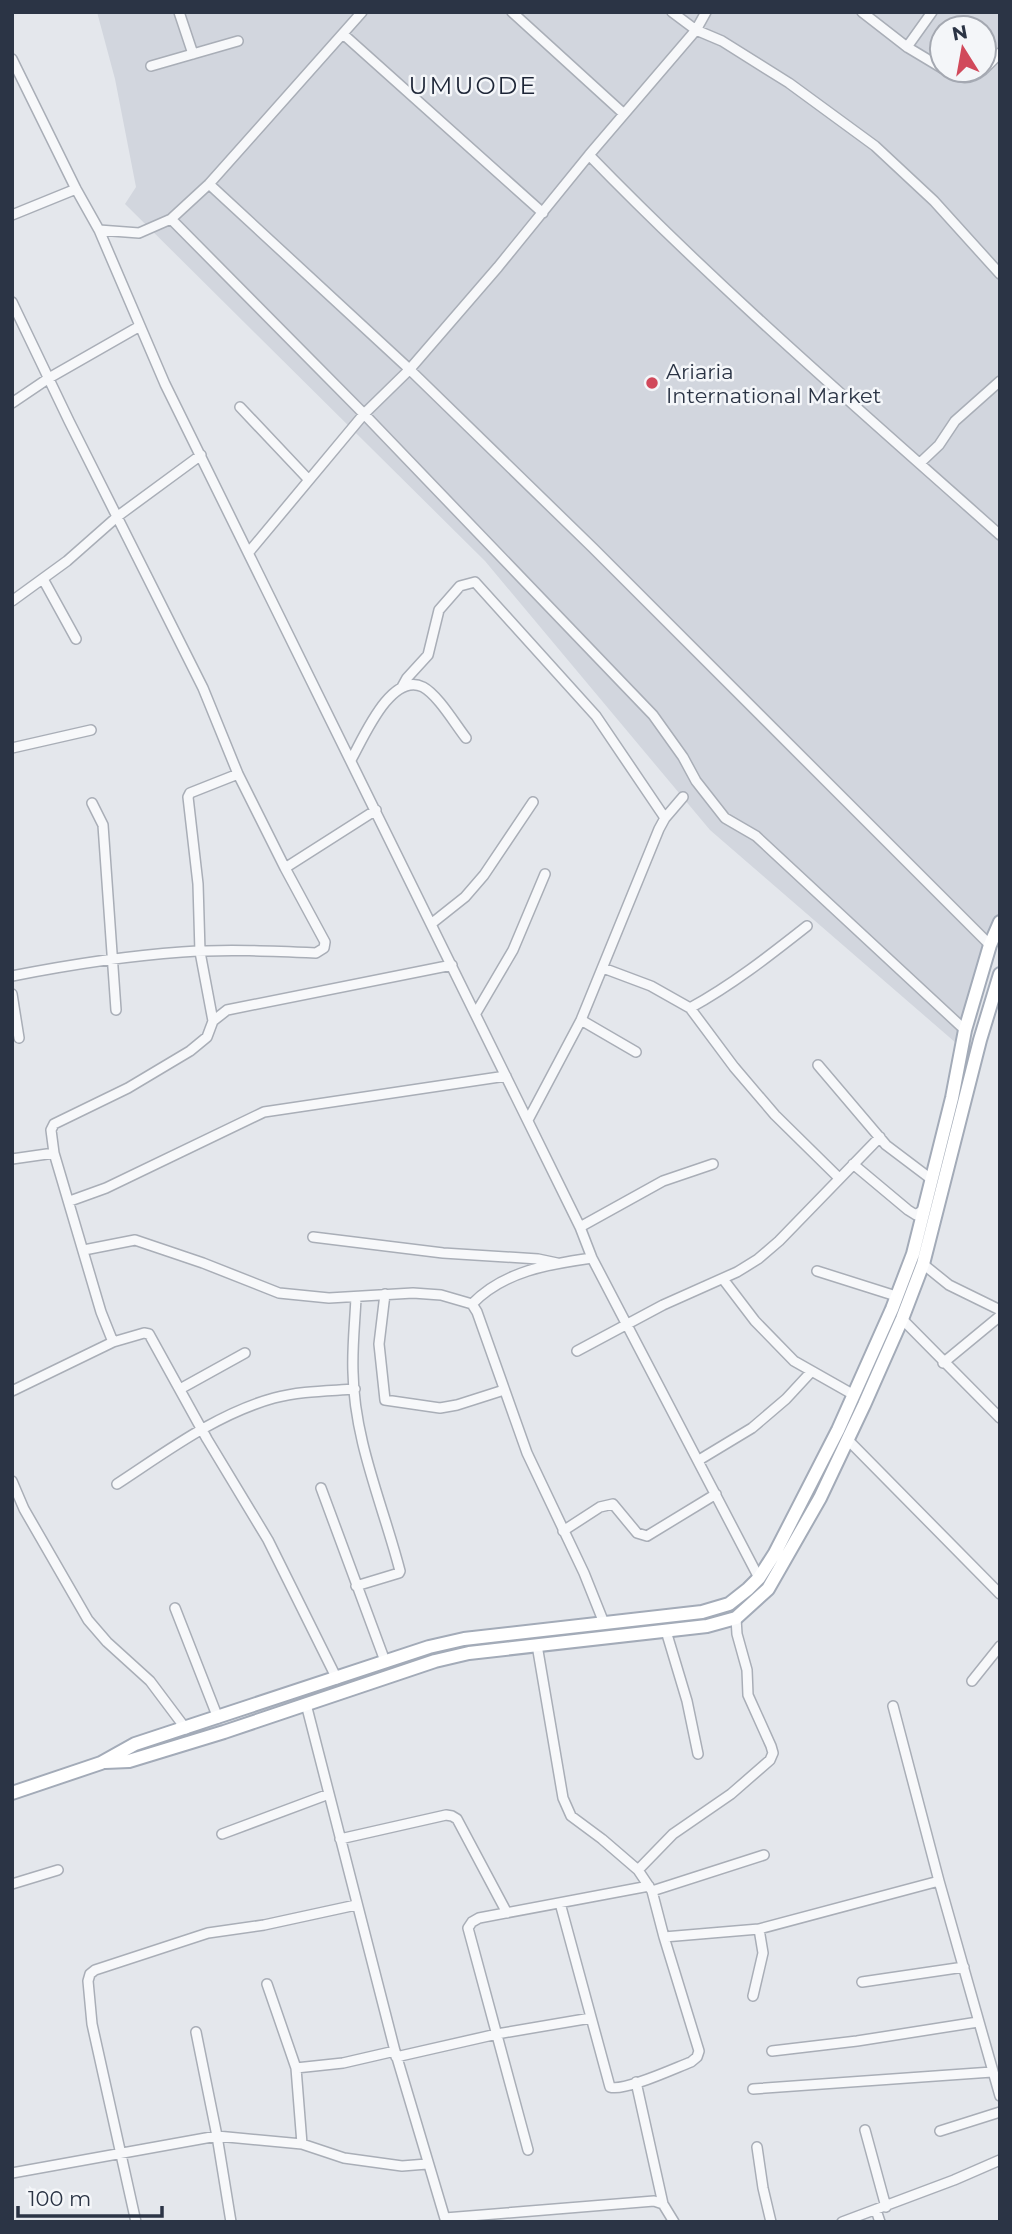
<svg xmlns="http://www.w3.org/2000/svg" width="1012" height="2234" font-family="Montserrat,sans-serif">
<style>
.built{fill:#d2d6de;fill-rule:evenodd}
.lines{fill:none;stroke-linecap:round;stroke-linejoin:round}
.minor-casing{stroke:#a9aeb7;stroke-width:12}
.major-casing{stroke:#a3abb8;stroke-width:16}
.minor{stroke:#f7f8fa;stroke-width:9}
.major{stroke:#fff;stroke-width:12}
.poi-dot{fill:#d1495b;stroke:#f4f6f9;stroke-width:2.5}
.labels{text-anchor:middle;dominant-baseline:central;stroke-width:5;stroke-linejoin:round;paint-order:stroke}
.poi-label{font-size:21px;fill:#2b3445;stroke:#f4f6f9;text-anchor:start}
.quarter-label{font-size:24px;letter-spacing:2px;fill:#1d2536;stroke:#f4f6f9}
</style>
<rect width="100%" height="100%" fill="#e4e7ec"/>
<path class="built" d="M97,12H1000V912L956,1043L710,830L485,561L125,204L136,187L115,79ZM942,28H984V70H942Z"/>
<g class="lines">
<g class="minor-casing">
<path id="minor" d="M179,12L193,54
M512,12L624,114
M672,12L696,30L722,41L789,83L875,146L934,201L1000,274
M862,12L907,47L942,68
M343,34L543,213
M907,47L932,12
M12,59L76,189L99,230L139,233L171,219L209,184L362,12
M151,66L238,41
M984,69L1000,53
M946,70C960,79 969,81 983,70
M589,155C719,289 861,411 1000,535
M209,184L406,366L593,548L990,945
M12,215L76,189
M171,219L364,414L653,715L683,757L696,781L725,818L756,836L965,1030
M99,230L165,384L580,1227L592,1258L759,1578
M12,302L69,421L203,688L238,774L285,868L325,942L324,948L316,953C272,951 227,949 182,952C125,956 68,965 12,976
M12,403L49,378L140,326
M240,407L309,480
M920,463L939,445L955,421L1000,381
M249,552L364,414L409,370L498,267L589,155L696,30L706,12
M43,579L76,639
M12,601L67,561L118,516L201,455
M402,687L407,678L428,655L439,610L460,586L475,582L596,716L665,818
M12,748L91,730
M351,760C363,739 391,671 423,687C438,695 455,724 466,738
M92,803L103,825L116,1010
M285,868L376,810
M431,924L465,897L484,875L533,802
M603,968L651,986L690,1008L734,1067L775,1115L839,1178
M12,994L19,1038
M690,1008C732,985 769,956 807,926
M476,1013L513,950L545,874
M581,1020L636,1052
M213,1021L200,952L198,884L188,797L190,793L238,774
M818,1065L886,1145L931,1179
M528,1120L581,1020L659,829L665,818L683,797
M12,1159L54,1153
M853,1164L908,1210L916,1215L923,1210
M70,1201L106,1188L264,1112L506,1076
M580,1227L663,1181L713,1164
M313,1237L443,1253L538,1259L557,1263
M84,1250L135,1240L203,1263L279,1293L329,1298L413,1293L441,1295L472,1304L477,1312L527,1453L584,1573L604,1623
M923,1264L949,1285L1000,1310
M817,1271L896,1296
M723,1279L755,1321L794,1361L854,1395
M385,1294L379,1344L385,1400L440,1408L457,1405L504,1390
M472,1304C504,1271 549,1264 592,1258
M902,1319L1000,1418
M113,1342L101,1312L54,1153L51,1130L54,1124L128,1088L190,1051L207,1037L213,1021L227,1010L452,965
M577,1351L663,1305L737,1272L758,1259L779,1241L880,1137
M943,1363L1000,1316
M180,1389L245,1353
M12,1391L113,1342L144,1333L149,1334L207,1439L268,1540L337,1679
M848,1440L1000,1594
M699,1460L752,1428L786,1399L811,1372
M12,1481L24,1509L88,1620L107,1642L150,1681L186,1729
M117,1484C166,1452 216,1414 274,1398C300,1391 328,1391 355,1389
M321,1488L385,1661
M563,1531L600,1507L613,1504L637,1533L647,1536L716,1494
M356,1586L399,1573L400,1571C383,1505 354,1441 353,1372C352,1347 355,1322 356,1297
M175,1608L218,1718
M666,1631L687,1701L698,1754
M537,1645L563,1798L571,1816L602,1839L638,1870L652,1891L664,1937L699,2051L697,2057L691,2062C675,2068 624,2092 610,2087L560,1903
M972,1681L1000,1646
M306,1704L395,2051L446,2222
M893,1706L939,1881L1000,2096
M222,1834L329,1794
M340,1839L446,1815L452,1816L457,1819L507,1913
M638,1870L673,1834L731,1794L770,1760L773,1753L771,1746L748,1695L747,1670L737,1634L736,1618
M12,1884L58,1870
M652,1891L764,1855
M664,1937L759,1929L939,1881
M862,1982L964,1967
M267,1984L296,2068L302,2144
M753,1996L763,1953L759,1929
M772,2051L857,2041L978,2022
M396,2057L497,2034L591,2018
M296,2068L343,2063L395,2051
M636,2082L663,2204
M753,2089L992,2072
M865,2130L886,2207
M940,2131L1000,2112
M757,2147L763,2188L771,2222
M528,2150L468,1928L472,1922L479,1918L649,1886
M12,2173L217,2136L196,2032
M876,2210L880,2222
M445,2218L654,2201L663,2204L674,2222
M136,2222L92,2024L88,1981L90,1974L95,1970L208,1933L264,1925L356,1905
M231,2222L217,2136L302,2144L344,2158L402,2166L427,2164
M842,2222L954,2180L1000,2160"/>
</g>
<g class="major-casing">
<path id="major" d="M105,1762L129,1761L224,1732L435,1661L469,1653L707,1626L736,1618L768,1589L820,1498L864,1405L902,1319L923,1264L980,1040L1000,974
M12,1793L101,1763L135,1744L429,1647L464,1639L702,1612L729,1604L748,1589L759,1578L775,1553L838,1430L892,1309L913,1254L952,1098L965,1030L990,945L1000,922"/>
</g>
<use href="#minor" class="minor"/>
<use href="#major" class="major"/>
</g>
<circle class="poi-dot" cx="652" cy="383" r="7"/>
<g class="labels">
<g class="poi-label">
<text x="666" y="371">Ariaria<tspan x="666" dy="24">International Market</tspan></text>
</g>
<g class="quarter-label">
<text x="473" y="85">UMUODE</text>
</g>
</g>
<rect width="1012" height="2234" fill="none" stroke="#2b3445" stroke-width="28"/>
<g transform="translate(963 49) rotate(349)"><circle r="33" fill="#f4f6f9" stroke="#a4a8b1" stroke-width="2"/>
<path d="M0-5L12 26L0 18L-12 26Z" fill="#d1495b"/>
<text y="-10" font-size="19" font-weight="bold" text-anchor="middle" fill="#2b3445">N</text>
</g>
<path d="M18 2206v10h144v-10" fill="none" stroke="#2b3445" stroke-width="3.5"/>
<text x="28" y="2206" font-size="21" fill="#2b3445" stroke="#f4f6f9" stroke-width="5" paint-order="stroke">100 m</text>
</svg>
